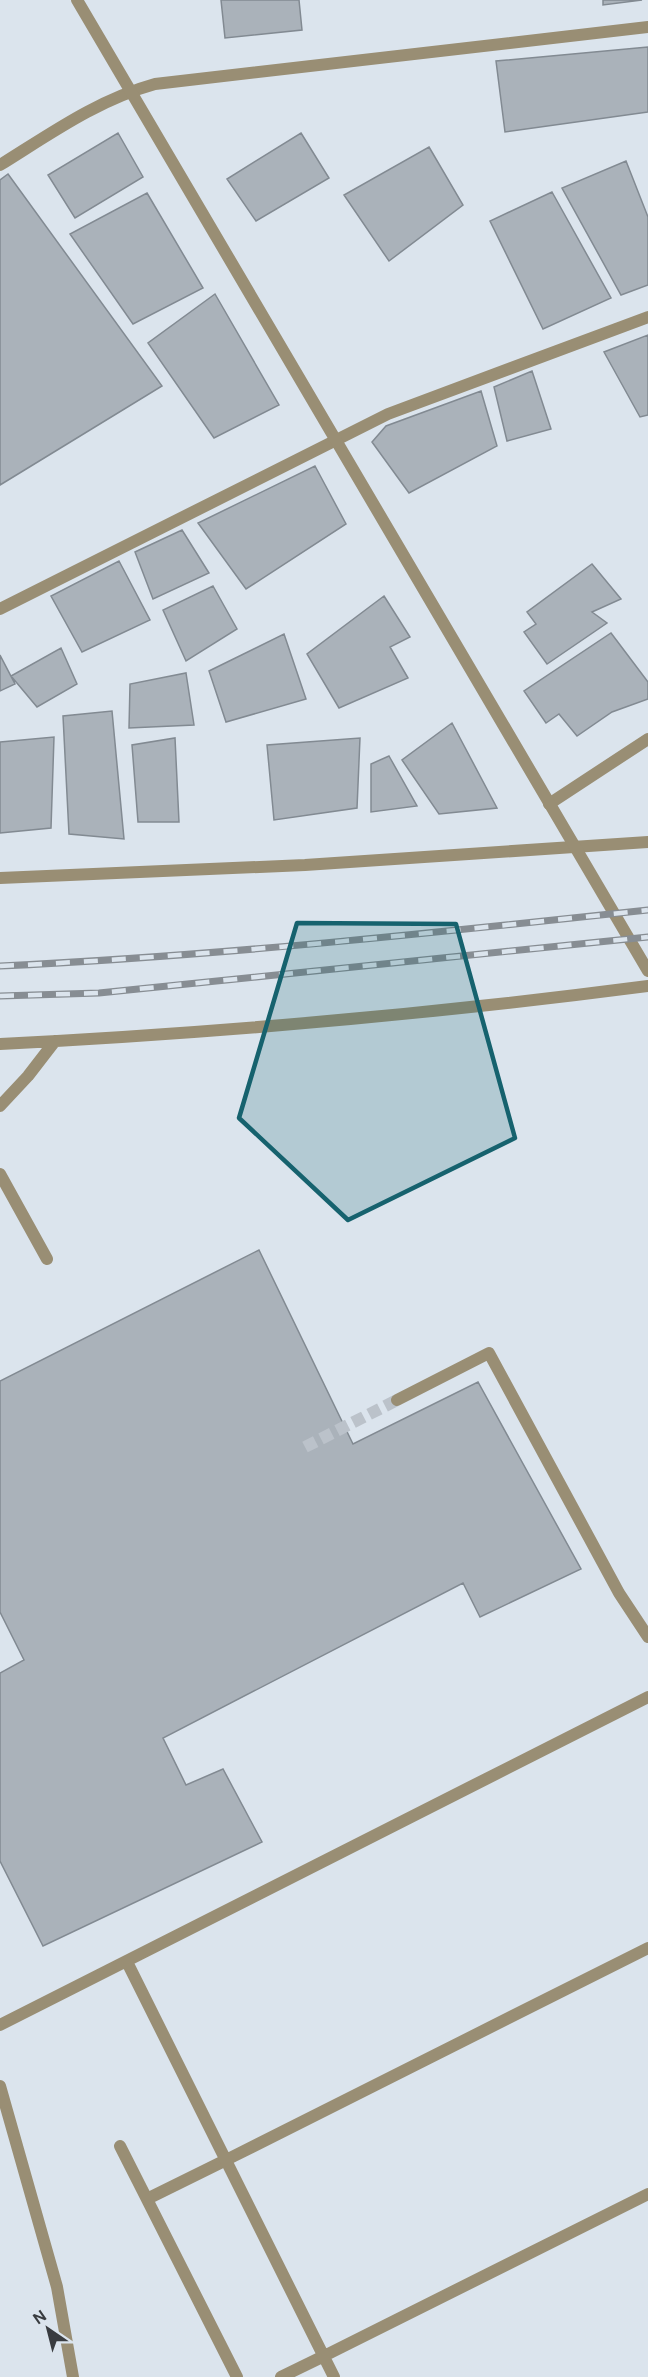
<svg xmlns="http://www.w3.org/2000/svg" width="648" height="2377" font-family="'DM Sans',sans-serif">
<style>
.building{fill:#aab2ba;stroke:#828a92;stroke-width:1.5}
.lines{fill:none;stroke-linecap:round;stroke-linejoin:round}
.minor-tunnel{stroke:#bbc2ca;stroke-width:12;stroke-dasharray:12 6;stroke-linecap:butt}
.service{stroke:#998e74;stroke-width:12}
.minor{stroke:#998e74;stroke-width:12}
.tertiary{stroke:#998e74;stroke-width:12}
.rail-casing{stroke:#878d93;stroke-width:7}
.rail{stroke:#dbe4ed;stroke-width:4.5;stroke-dasharray:14;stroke-linecap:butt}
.marked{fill:#16626e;fill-opacity:0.2;stroke:#16626e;stroke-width:4.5;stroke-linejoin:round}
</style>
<rect width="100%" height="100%" fill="#dbe4ed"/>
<path class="building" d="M221,0H299L302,30L225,38Z
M603,0H642L603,5Z
M648,47V112L505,132L496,61Z
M118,133L143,177L75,218L48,175Z
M301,133L329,178L256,221L227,179Z
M429,147L463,205L389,261L344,195Z
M626,161L648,217V285L621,295L562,188Z
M8,174L162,386L0,485V180Z
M552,192L611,298L543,329L490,221Z
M147,193L203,288L133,324L70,234Z
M215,294L279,405L214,438L148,343Z
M648,335V415L640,417L604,352Z
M532,371L551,429L507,441L494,387Z
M481,391L497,446L409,493L372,442L386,426Z
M315,466L346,524L246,589L198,523Z
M182,530L209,573L153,599L135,552Z
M119,561L150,620L82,652L51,596Z
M592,564L621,599L592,612L607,623L547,664L524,632L536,624L527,612Z
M213,586L237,629L186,661L163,610Z
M384,596L410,637L390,647L408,678L339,708L307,654Z
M611,633L648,682V699L612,712L577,736L559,714L546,723L524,691Z
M284,634L306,699L226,722L209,671Z
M61,648L77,684L37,707L11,676Z
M0,655L15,684L0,691Z
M186,673L194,725L129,728L130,684Z
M112,711L124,839L69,834L63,716Z
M452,723L497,808L439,814L402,760Z
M54,737L51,828L0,833V742Z
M175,738L179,822H138L132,745Z
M360,738L357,808L274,820L267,745Z
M389,756L417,806L371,812V764Z
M259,1250L353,1444L478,1382L581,1569L480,1617L463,1583L163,1738L186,1785L223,1769L262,1842L43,1946L0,1861V1673L24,1660L0,1612V1381Z"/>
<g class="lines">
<path class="minor-tunnel" d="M305,1447L397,1400"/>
<path class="service" d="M120,2146L237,2377
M147,2199L226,2160
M281,2377L324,2356"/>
<path class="minor" d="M0,165C50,134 97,100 155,84L648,27
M0,609L388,414L648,317
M549,804L648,739
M0,878L305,865L648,842
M0,1044C217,1033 433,1014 648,986
M0,1106L28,1076L55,1041
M0,1174L47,1259
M397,1400L489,1353L619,1593L648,1637
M127,1962L334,2377
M0,2025L648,1697
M0,2086L57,2287L73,2377
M226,2160L648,1948
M324,2356L648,2194"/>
<path class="tertiary" d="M77,0L648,971"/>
<g class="rail-casing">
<path id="rail" d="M0,966C216,956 433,933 648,910
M0,996L99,993L648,937"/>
</g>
<use href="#rail" class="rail"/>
</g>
<path class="marked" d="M297,923L456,924L515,1138L348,1220L239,1118Z"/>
<g transform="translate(48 2329) rotate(325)" stroke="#dbe4ed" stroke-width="4.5" paint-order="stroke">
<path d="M0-4.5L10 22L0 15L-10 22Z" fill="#393c40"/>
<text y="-9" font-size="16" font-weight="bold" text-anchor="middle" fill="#393c40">N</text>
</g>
</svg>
